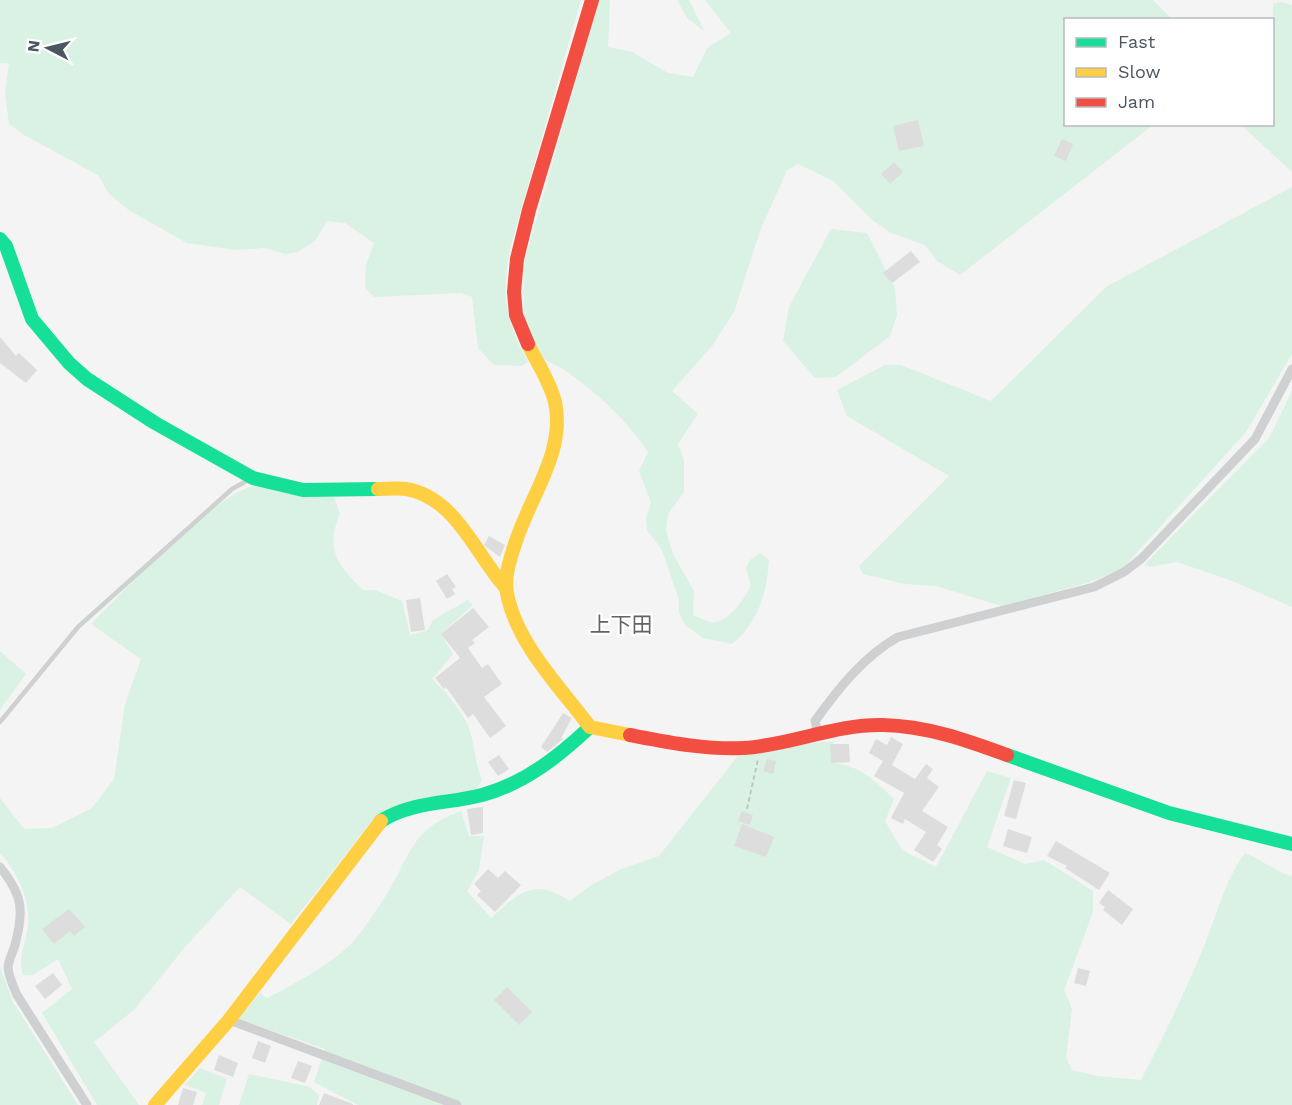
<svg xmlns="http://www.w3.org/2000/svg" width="1292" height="1105" font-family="'Work Sans','Noto Sans JP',sans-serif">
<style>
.green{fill:#d9f2e3}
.building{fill:#ddddde}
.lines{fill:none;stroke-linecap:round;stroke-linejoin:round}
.path{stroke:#bcc7c4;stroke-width:2;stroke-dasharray:4.5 3;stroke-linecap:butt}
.lane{stroke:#ced0d2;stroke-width:4.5}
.street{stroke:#ced0d2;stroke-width:9}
.fast{stroke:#16e098;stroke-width:14}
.slow{stroke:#ffcf43;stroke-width:14}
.jam{stroke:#f24e42;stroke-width:14}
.labels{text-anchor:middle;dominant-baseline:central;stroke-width:4.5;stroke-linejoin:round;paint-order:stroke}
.neighbourhood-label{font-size:21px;fill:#5f6368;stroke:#fff}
</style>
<rect width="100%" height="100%" fill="#f4f4f4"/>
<path class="green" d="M0,0H581L511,245C501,294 504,318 528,362L521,366L494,365L478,348L472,297L461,293L374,297L365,288L366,265L374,243L345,223L327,221L315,241L298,252L285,254L264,248L235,250L187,243L130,211L109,194L98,175L24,135L9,124L5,93L9,63H0Z
M599,0H610L608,47L632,52L668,73L693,77L708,47L731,33L705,0H1153L1170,17L1184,19L1066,20V124L1153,125L960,275L937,261L925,245L891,233L872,220L833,181L798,164L787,170L760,231L734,312L712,346L672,391L698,414L678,444L684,460V492L668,514L666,531L673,554L694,591L693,615C699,617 705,621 711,622C727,625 745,598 751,586L746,568L750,560L760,553L769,560C767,592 759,622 732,644L703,638L685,625L679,613V600L662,550L647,530L646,518L651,503L639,471L648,452C626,419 598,394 566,371C557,365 545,361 538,354C520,336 523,282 525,259Z
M677,0H689L705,32L687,18Z
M1282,2L1292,5V172L1241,125L1272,124L1273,3Z
M1292,187V354L1246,432L1122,569L1087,583L1002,606L936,586L905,584L863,574L859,566L949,476L847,416L837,390L885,365H901L991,401L1106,287Z
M831,229L867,233L895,288L897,316L890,336L836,377L815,378L783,341L789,307Z
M1292,391V607L1232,581L1177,562L1149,567L1145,564L1269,438Z
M257,484L334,497L340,514C325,549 337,565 363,590H375L402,601L410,635L428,630L433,620L468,600L473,605L441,634L453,654L432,679C447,693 468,717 472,738C475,753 476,765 482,780L475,792L371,822L291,924L240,887L185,947L135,1009L94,1042L139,1105H97L42,1013L72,989L58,959L33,975H23C17,957 26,944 28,925C31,901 17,871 0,853V798L24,829L52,828L92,808L114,779L125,704L141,659L91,624C136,580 199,505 257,484Z
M0,651L26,674L0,710Z
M833,741L834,763C861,766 875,781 894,799L885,821L902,850L936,867L987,771L1011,778L987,847L1025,864L1044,860L1093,891V912L1064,990L1072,1009L1066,1057L1072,1070L1097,1076L1141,1080C1164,1036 1185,992 1204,946C1217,915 1225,880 1245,853C1261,859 1277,873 1292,876V1105H358L314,1082L325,1049L238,1019L260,993L267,998C295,984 339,960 358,936C372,917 388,894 398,874C415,840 423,825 461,811L469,836H484L479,870L467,891L491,918C520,892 533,877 570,901L590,886L621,869L659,856L737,757L787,746Z
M0,967L13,1002L78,1105H0Z
M200,1068L227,1079L219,1105H202L206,1093L185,1085Z
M249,1074L310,1087L319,1095L317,1105H239Z"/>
<path class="building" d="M918,120L924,146L899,151L893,126Z
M1062,139L1073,144L1066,161L1054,156Z
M894,162L903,172L890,184L881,174Z
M911,251L920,262L892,283L883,273Z
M0,337L16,356L19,353L37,370L26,383L0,363Z
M489,536L505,545L500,557L484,545Z
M447,574L456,587L452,589L455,594L447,599L436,581Z
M420,598L425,630L411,632L406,600Z
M473,608L489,627L472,640L475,643L468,648L482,668L488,664L502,684L484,697L506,726L490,738L473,714L468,718L446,687L444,689L435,678L460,658L441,634Z
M563,713L572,718L561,738L563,739L547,752L541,747Z
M891,737L903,744L892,765L915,779L926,764L933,769L927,778L939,787L922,811L948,827L937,845L942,849L933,862L914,850L926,832L905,819L903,824L891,818L904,793L874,776L883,761L869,753L876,739L887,745Z
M830,744H849L850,762L831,763Z
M499,755L509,769L498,776L488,762Z
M767,759L776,761L773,774L763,771Z
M1014,780L1026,783L1016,819L1004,816Z
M483,807V833L471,835L467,809Z
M742,811L753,815L750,825L738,821Z
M742,824L774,837L766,857L734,846Z
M1008,829L1032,837L1027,853L1003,846Z
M1056,841L1110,873L1099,890L1065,868L1067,866L1047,856Z
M488,869L498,878L505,871L521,885L495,912L477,895L481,891L474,884Z
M1108,890L1133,909L1122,925L1103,910L1105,907L1099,903Z
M69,909L85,927L74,936L70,931L54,944L42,929Z
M1078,968L1090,971L1086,986L1074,983Z
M53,973L62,985L45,999L35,986Z
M507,987L532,1012L519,1025L494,1000Z
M258,1041L271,1046L265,1063L252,1058Z
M219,1055L238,1063L233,1077L214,1070Z
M298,1061L312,1066L305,1083L291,1078Z
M183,1088L197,1092L193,1105H178Z
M324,1093L353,1104V1105H319Z"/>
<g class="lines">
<path class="path" d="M747,809L758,759"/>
<path class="lane" d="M0,722L78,627L232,489L250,479"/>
<path class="street" d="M818,733L815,721C838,689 864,656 898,637L1094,587L1124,572L1141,559L1255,439L1292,369
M0,867C23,895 24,911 15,945C13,952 8,961 8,968C9,977 13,986 17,995L87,1105
M229,1020L457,1105"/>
<path class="fast" d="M0,239L6,246L32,319L69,363L87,379L155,423L253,478L303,490L378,489
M1007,755L1169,813L1292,844
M381,821C413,801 448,804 482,795C524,784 559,756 590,727"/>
<path class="slow" d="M528,344C537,363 550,381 555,402C566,452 529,498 515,544C510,559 504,577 507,593C516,643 560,687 590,727L630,735
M378,489C387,489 397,488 406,489C455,497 475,553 505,587
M155,1105L229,1020L381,821"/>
<path class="jam" d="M528,344L516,315L514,292L517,259L529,210L592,0
M630,735C667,742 706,750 744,748C791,745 835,724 883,725C927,726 966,740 1007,755"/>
</g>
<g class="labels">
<g class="neighbourhood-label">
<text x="621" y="624">上下田</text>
</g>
</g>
<rect x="1064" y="18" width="210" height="108" fill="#ffffff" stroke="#b7bbc0" stroke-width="1.5"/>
<rect x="1076" y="38" width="30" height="9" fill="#16e098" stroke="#b7bbc0" stroke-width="1.5"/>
<text x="1118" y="48" font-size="18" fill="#4a5661">Fast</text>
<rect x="1076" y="68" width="30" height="9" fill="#ffcf43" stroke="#b7bbc0" stroke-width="1.5"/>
<text x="1118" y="78" font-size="18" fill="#4a5661">Slow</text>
<rect x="1076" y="98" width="30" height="9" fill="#f24e42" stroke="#b7bbc0" stroke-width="1.5"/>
<text x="1118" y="108" font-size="18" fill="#4a5661">Jam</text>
<g transform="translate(48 48) rotate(277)" stroke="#ffffff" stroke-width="4.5" paint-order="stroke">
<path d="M0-4.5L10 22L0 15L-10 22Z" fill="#4a5661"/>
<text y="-9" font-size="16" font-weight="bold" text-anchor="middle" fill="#4a5661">N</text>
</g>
</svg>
